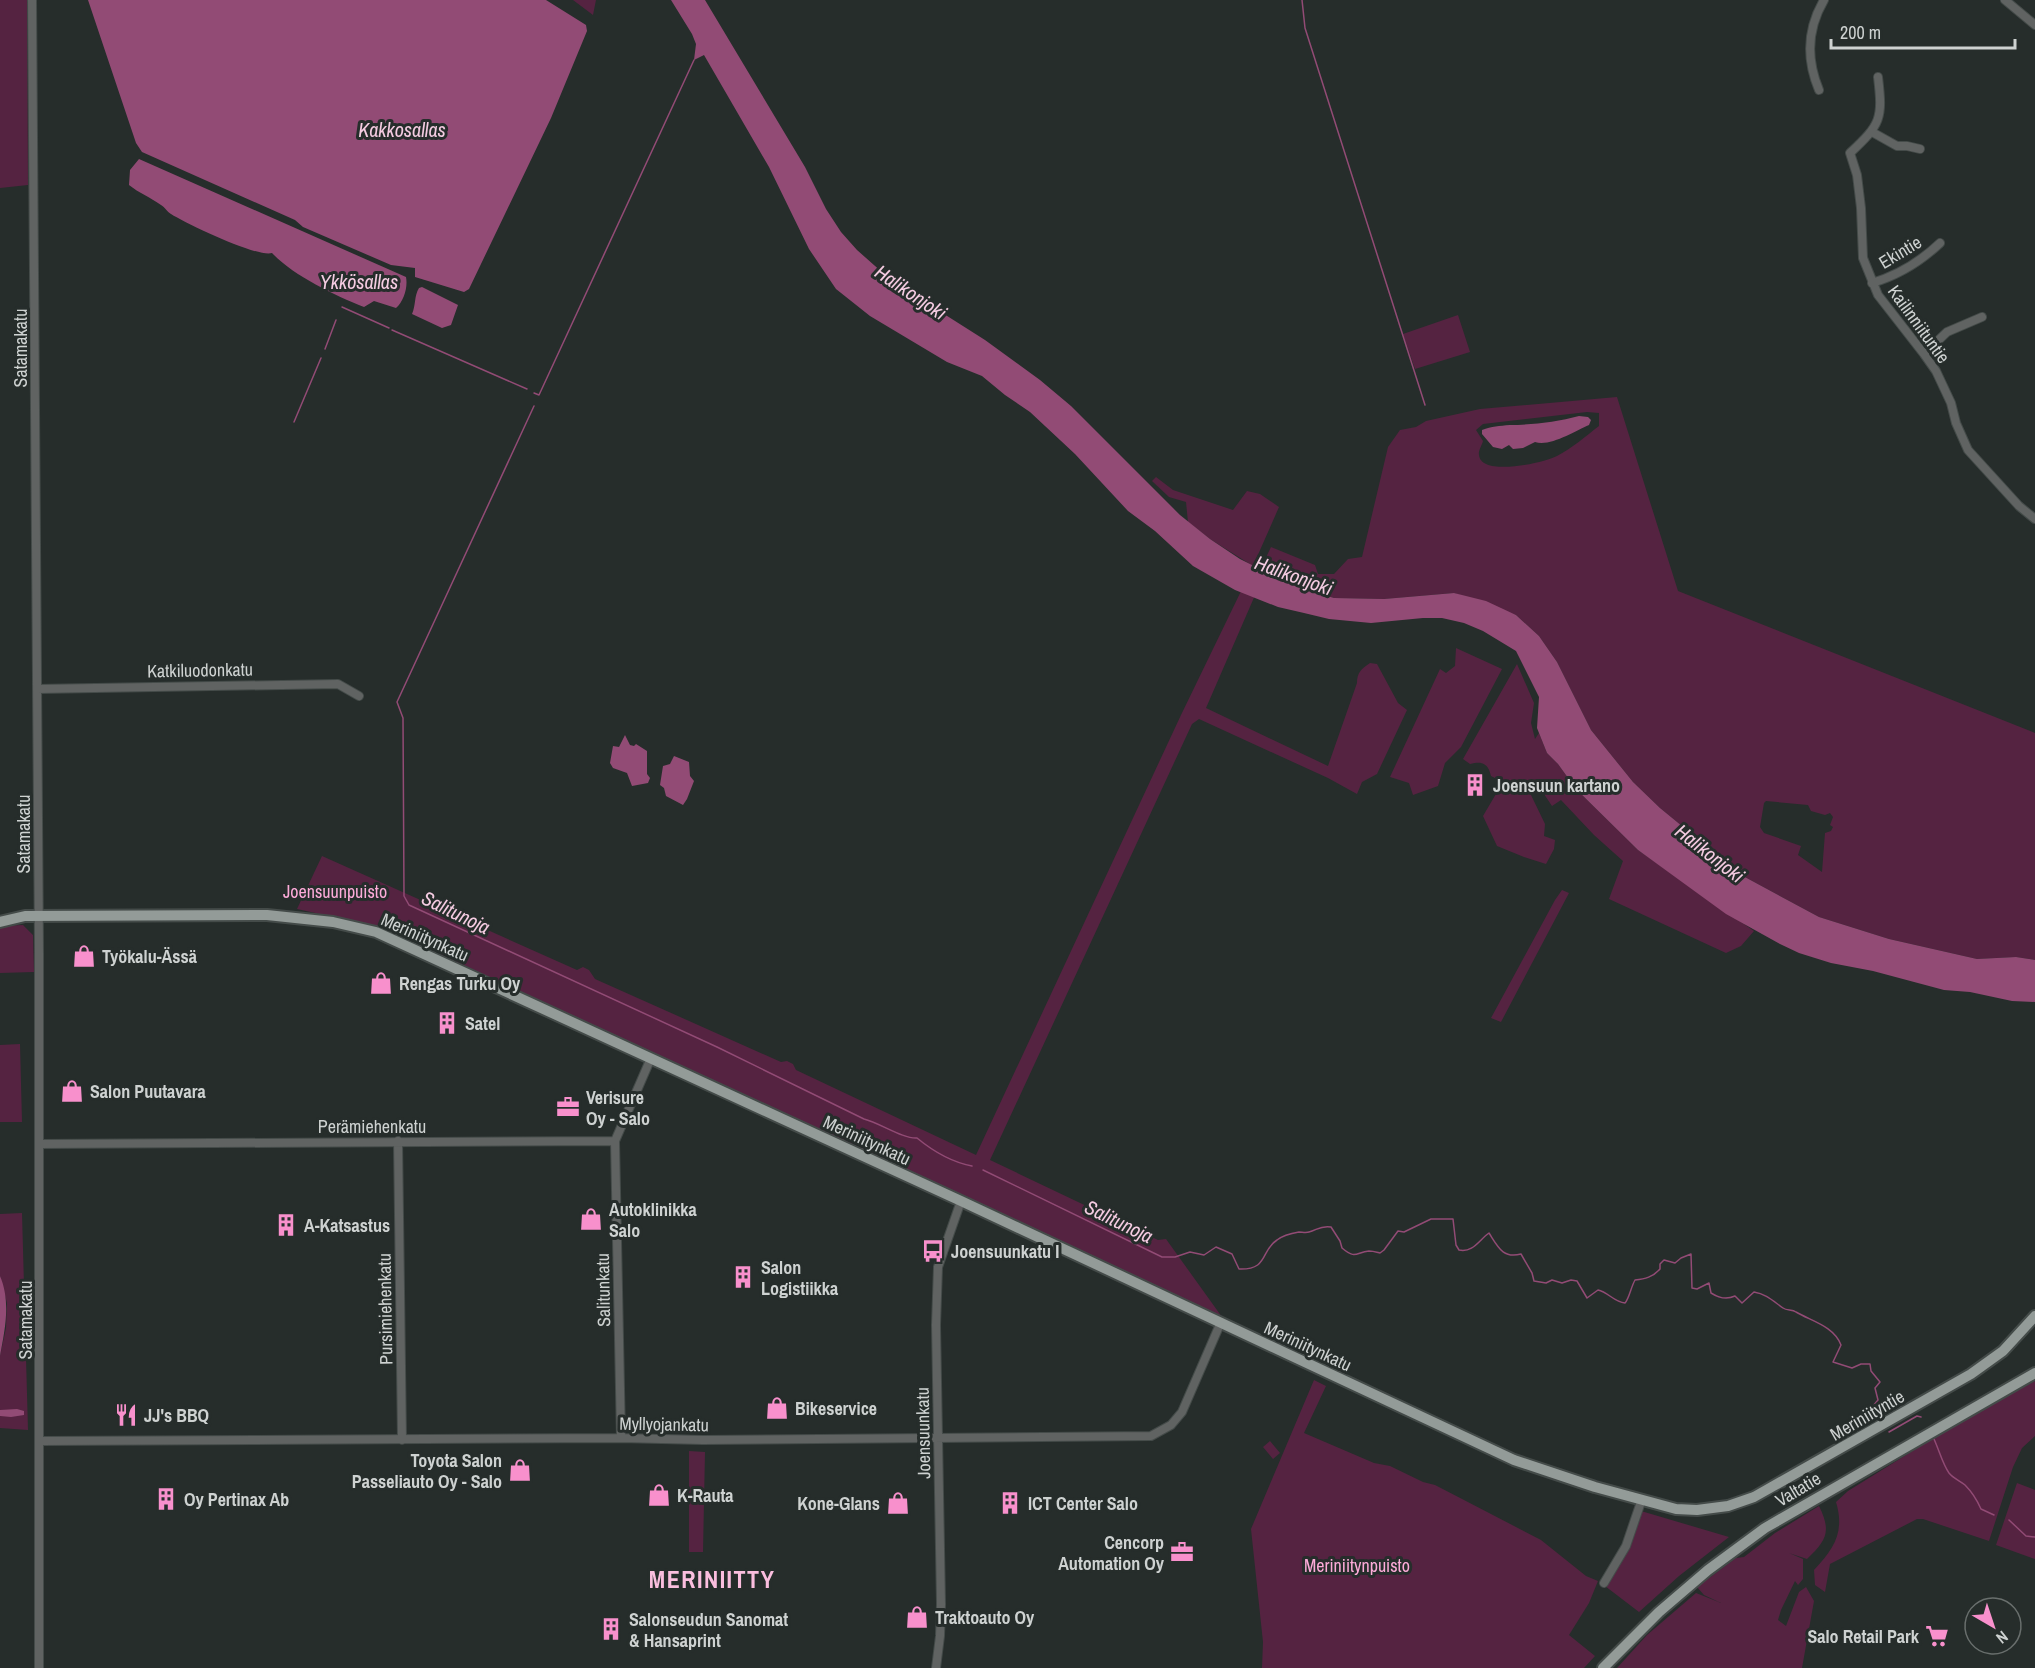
<svg xmlns="http://www.w3.org/2000/svg" width="2035" height="1668" font-family="'Archivo Narrow',sans-serif">
<style>
.green{fill:#552341;fill-rule:evenodd}
.water{fill:#924b75}
.lines{fill:none;stroke-linecap:round;stroke-linejoin:round}
.stream{stroke:#924b75;stroke-width:1.5}
.minor-casing{stroke:#444b49;stroke-width:10}
.major-casing{stroke:#444b49;stroke-width:14}
.minor{stroke:#606362;stroke-width:8}
.major{stroke:#939b98;stroke-width:10}
.labels{text-anchor:middle;dominant-baseline:central;stroke-width:6;stroke-linejoin:round;paint-order:stroke}
.street-label{font-size:18px;fill:#ced2d1;stroke:#262d2b}
.poi-label{font-size:18px;font-weight:bold;fill:#ced2d1;stroke:#262d2b;text-anchor:start}
.park-label{font-size:18px;fill:#fdabd9;stroke:#262d2b}
.water-label{font-size:20px;font-style:italic;fill:#f5cce2;stroke:#262d2b}
.district-label{font-size:24px;font-weight:bold;letter-spacing:1.5px;fill:#fabede;stroke:#262d2b}
</style>
<rect width="100%" height="100%" fill="#262d2b"/>
<path class="green" d="M0,0H27L28,185L0,188Z
M573,0H596L593,15Z
M1458,315L1470,352L1415,369L1403,334Z
M1617,397L1678,591L2035,733V960L2016,957L1977,959L1889,939L1819,917L1743,876L1660,808L1633,782L1591,730L1557,662L1539,636L1516,615L1454,593L1384,599L1334,598L1301,588L1260,570L1271,547L1315,565L1318,574H1334L1348,559L1362,557L1388,447L1400,430L1416,427L1426,421L1480,409ZM1587,412L1599,413V426C1586,436 1571,449 1557,456C1544,463 1481,477 1479,455C1478,451 1482,445 1483,441L1476,430L1483,424ZM1766,801L1808,805L1811,811L1825,815L1830,813L1833,817L1830,825L1833,827L1831,831L1825,833L1822,872L1798,855L1801,846L1764,833L1760,827L1764,803Z
M1156,477L1173,490L1233,510L1247,491L1260,494L1279,507L1253,566L1210,539L1188,522L1186,502L1169,497L1152,481Z
M1244,585L1256,593L1206,708L1328,766L1357,683C1357,673 1361,669 1370,663L1377,664L1398,703L1407,710L1377,774L1362,782L1357,794L1328,778L1199,719L1192,724L990,1160L1158,1240L1166,1239L1222,1317L384,928L297,909L322,856L577,970L583,967L589,970L595,979L781,1062L787,1061L793,1064L796,1070L976,1155L1181,715Z
M1456,648L1502,669L1461,747L1445,763L1438,786L1413,795L1409,783L1390,777L1440,669L1446,673L1455,666Z
M1517,664L1534,703L1531,723L1535,739L1539,733L1547,753L1558,764L1576,789L1638,850L1754,931L1741,946L1726,953L1609,899L1623,861L1594,835L1561,800L1552,806L1540,788L1535,789L1531,795L1545,824L1544,836L1555,840L1554,849L1546,864L1524,857L1497,846L1483,816L1503,782L1491,776C1488,763 1482,761 1470,764L1463,759Z
M1562,890L1569,893L1501,1022L1491,1018L1555,900Z
M23,925L33,935L34,972L0,973V926Z
M20,1044L22,1122H0V1045Z
M22,1213L28,1430L0,1428V1356L6,1328L7,1303L0,1276V1214Z
M1314,1380L1326,1386L1304,1433L1374,1463L1390,1466L1423,1482L1435,1485L1464,1500L1541,1540L1586,1576L1598,1581L1589,1603L1569,1635L1595,1656L1584,1668H1262L1263,1642L1251,1529Z
M2035,1381V1436L2022,1448L2013,1467L1989,1541L1923,1519H1917L1830,1564L1825,1592L1815,1585L1814,1570C1834,1549 1845,1532 1836,1502L1848,1491L1948,1429Z
M1270,1441L1280,1453L1273,1459L1263,1447Z
M689,1451L705,1452L703,1552H689Z
M2017,1483L2035,1490V1559L1996,1545Z
M1819,1506C1832,1532 1826,1541 1807,1559L1789,1553L1803,1559V1579L1798,1585L1795,1581L1781,1610L1778,1620L1786,1626L1799,1592L1806,1587L1814,1601L1802,1668H1617L1647,1635L1696,1593L1721,1603L1704,1595L1697,1587L1736,1558L1744,1557L1775,1533Z
M1641,1511L1729,1537L1679,1576L1639,1612L1605,1586Z"/>
<path class="water" d="M88,0H546L586,25L587,31L551,118L469,289L464,292L415,277V268L391,265L303,227L295,220L142,152L136,143Z
M671,0H705L805,167L826,209L841,232L857,250L892,281L985,340L1040,380L1071,406L1180,515L1210,539L1240,559L1268,573L1301,588L1334,598L1384,599L1454,593L1486,601L1516,615L1539,636L1557,662L1591,730L1633,782L1660,808L1743,876L1819,917L1889,939L1977,959L2016,957L2035,960V1002L2012,1001L1970,992L1944,990L1873,971L1831,963L1799,953L1780,944L1726,914L1638,850L1576,789L1558,764L1547,753L1537,728L1539,697L1516,651L1483,631L1464,623L1442,618H1423L1371,623L1329,619L1304,613L1278,607L1235,590L1193,566L1155,531L1128,511L1075,454L1030,412L1005,395L982,376L947,362L870,316L836,289L809,249L769,167L704,55L694,60L696,44L692,34Z
M139,159L406,277C408,287 404,301 396,308L374,301L364,307C334,295 294,276 272,253C258,258 187,224 171,214C167,212 165,207 161,205C150,197 139,193 129,185L130,170Z
M422,287L458,305L451,325L442,328L412,314C416,305 414,296 419,288Z
M1579,416L1588,417L1591,420L1589,425C1575,431 1550,447 1535,442L1523,448L1513,449L1509,445L1502,449L1493,447L1482,434V430C1492,426 1499,426 1510,425C1532,425 1557,422 1579,416Z
M625,735L630,745L634,746L636,744L647,751V774L650,778L648,783L632,786L627,773L613,768L610,763L613,746L619,747Z
M674,756L689,762L690,776L694,781L687,799L683,805L666,796L664,788L660,785L663,766L670,764Z
M0,1276C11,1302 5,1329 0,1356Z
M17,1409L24,1411V1415L11,1417L0,1416V1410Z"/>
<g class="lines">
<path class="stream" d="M1302,0L1305,28L1425,405
M342,307L389,328
M392,330L527,389
M325,349L336,320
M534,393L539,395L694,60
M534,406L397,702L403,718L404,896L409,905L717,1047L864,1119C880,1123 903,1139 917,1138C934,1152 951,1162 972,1166
M294,422L321,358
M983,1170L1162,1257H1175L1190,1252L1204,1255L1216,1247L1232,1254L1239,1269C1269,1270 1260,1251 1277,1240C1282,1236 1293,1233 1299,1232C1302,1232 1306,1233 1309,1232C1317,1230 1321,1225 1331,1227L1340,1241L1342,1248C1356,1260 1356,1252 1369,1251C1373,1251 1376,1252 1380,1253L1384,1250L1398,1231L1404,1232L1431,1219H1453L1456,1245L1459,1250C1473,1253 1479,1240 1489,1233C1498,1247 1503,1259 1521,1254L1532,1273L1534,1281L1546,1283L1552,1280L1562,1283L1571,1280L1577,1281L1587,1298L1598,1290C1608,1292 1614,1302 1625,1303C1629,1299 1631,1287 1635,1280C1645,1279 1653,1277 1660,1269V1264L1664,1260L1675,1263L1681,1258L1691,1254L1692,1288L1697,1289L1709,1283L1711,1293C1719,1298 1726,1300 1735,1296L1742,1303L1754,1292C1766,1294 1773,1301 1783,1308C1787,1311 1792,1309 1796,1312C1811,1321 1834,1326 1841,1345L1833,1362L1852,1368L1861,1364H1870L1871,1371L1880,1382L1875,1388L1878,1400L1873,1406L1881,1419
M1889,1432L1917,1416L1921,1417
M1934,1439C1939,1450 1943,1465 1949,1473C1953,1478 1960,1481 1965,1485C1972,1492 1977,1500 1981,1509L1994,1515
M2009,1520L2026,1536L2035,1537"/>
<g class="minor-casing">
<path id="minor" d="M32,0L39,953V1668
M2005,0L2035,25
M1878,77C1883,119 1881,124 1850,153L1857,175L1861,208L1863,258L1878,295L1924,354L1936,371L1951,403L1956,423L1968,450L2019,506L2035,519
M1819,90C1806,59 1807,29 1824,0
M1872,132L1897,146H1907L1920,149
M1872,283C1899,275 1920,262 1940,243
M1924,354L1947,332L1982,317
M37,689L338,684L359,696
M398,1141L402,1440
M615,1141L621,1438
M39,1144L615,1141L651,1058
M40,1441L621,1438L703,1440L1151,1436L1171,1425L1182,1412L1221,1322
M1604,1583L1626,1546L1642,1499
M936,1668L940,1636L941,1604L936,1325L938,1267L961,1201"/>
</g>
<g class="major-casing">
<path id="major" d="M0,922L25,916L267,915L333,922L376,932L961,1201L1514,1460L1595,1487L1676,1509L1697,1510L1728,1506L1754,1497L1971,1374L2003,1351L2035,1316
M1603,1668L1659,1612L1708,1570L1765,1528L2035,1373"/>
</g>
<use href="#minor" class="minor"/>
<use href="#major" class="major"/>
</g>
<defs>
<g id="building-bare" transform="scale(1.8)"><path d="M-4-6H4V6H1V3H-1V6H-4ZM-2.5-4.3h1.7v1.8h-1.7ZM.8-4.3h1.7v1.8H.8ZM-2.5-1h1.7V.8h-1.7ZM.8-1h1.7V.8H.8Z" fill="#f890cc" stroke="#262d2b" stroke-width="2.5" paint-order="stroke"/></g>
<g id="shop-bare" transform="scale(1.8)"><path d="M-5-2.5h2.3a2.7 3.5 0 0 1 5.4 0H5L5.5 6h-11ZM-1.5-2.5h3a1.5 2.3 0 0 0-3 0Z" fill="#f890cc" stroke="#262d2b" stroke-width="2.5" paint-order="stroke"/></g>
<g id="office-bare" transform="scale(1.8)"><path d="M-6-3h4V-5.5h4V-3h4V5H-6ZM-1-4.5V-3h2v-1.5ZM-6 0V1H6V0Z" fill="#f890cc" stroke="#262d2b" stroke-width="2.5" paint-order="stroke"/></g>
<g id="bus-bare" transform="scale(1.8)"><path d="M-5-6H5V4H4V6H2V4H-2V6H-4V4H-5ZM-3.5-4V0h7V-4ZM-3.5 1.2v1.5H-2V1.2ZM2 1.2v1.5H3.5V1.2Z" fill="#f890cc" stroke="#262d2b" stroke-width="2.5" paint-order="stroke"/></g>
<g id="restaurant-bare" transform="scale(1.8)"><path d="M-5-6h1v4h1v-4h1v4h1v-4h1v5L-1.5 .5V6h-2V.5L-5-1ZM5-6V6H3V1.5H1.5Q1.5-4 5-6Z" fill="#f890cc" stroke="#262d2b" stroke-width="2.5" paint-order="stroke"/></g>
<g id="supermarket-bare" transform="scale(1.8)"><path d="M-6-5.5h2.5l.6 2H6L4.5 2H-2.5L-4.4-4H-6ZM-1.5 3.2a1.3 1.3 0 1 0 .1 0ZM3 3.2a1.3 1.3 0 1 0 .1 0Z" fill="#f890cc" stroke="#262d2b" stroke-width="2.5" paint-order="stroke"/></g>
</defs>
<g fill-rule="evenodd">
<use href="#building-bare" x="1475" y="785"/>
<use href="#shop-bare" x="84" y="956"/>
<use href="#shop-bare" x="381" y="983"/>
<use href="#building-bare" x="447" y="1023"/>
<use href="#shop-bare" x="72" y="1091"/>
<use href="#office-bare" x="568" y="1107"/>
<use href="#shop-bare" x="591" y="1219"/>
<use href="#building-bare" x="286" y="1225"/>
<use href="#bus-bare" x="933" y="1251"/>
<use href="#building-bare" x="743" y="1277"/>
<use href="#shop-bare" x="777" y="1408"/>
<use href="#restaurant-bare" x="126" y="1415"/>
<use href="#shop-bare" x="520" y="1470"/>
<use href="#shop-bare" x="659" y="1495"/>
<use href="#building-bare" x="166" y="1499"/>
<use href="#shop-bare" x="898" y="1503"/>
<use href="#building-bare" x="1010" y="1503"/>
<use href="#office-bare" x="1182" y="1552"/>
<use href="#shop-bare" x="917" y="1617"/>
<use href="#building-bare" x="611" y="1629"/>
<use href="#supermarket-bare" x="1937" y="1636"/>
</g>
<g class="labels">
<g class="street-label">
<text transform="translate(1900 252) rotate(-31)">Ekintie</text>
<text transform="translate(1919 324) rotate(54)">Kailinniituntie</text>
<text transform="translate(20 348) rotate(-90)">Satamakatu</text>
<text transform="translate(200 670) rotate(-1)">Katkiluodonkatu</text>
<text transform="translate(23 834) rotate(-90)">Satamakatu</text>
<text transform="translate(425 937) rotate(24)">Meriniitynkatu</text>
<text x="372" y="1126">Perämiehenkatu</text>
<text transform="translate(867 1140) rotate(25)">Meriniitynkatu</text>
<text transform="translate(603 1290) rotate(-91)">Salitunkatu</text>
<text transform="translate(385 1309) rotate(-91)">Pursimiehenkatu</text>
<text transform="translate(25 1320) rotate(-90)">Satamakatu</text>
<text transform="translate(1308 1346) rotate(25)">Meriniitynkatu</text>
<text transform="translate(1867 1415) rotate(-30)">Meriniityntie</text>
<text transform="translate(664 1424) rotate(1)">Myllyojankatu</text>
<text transform="translate(923 1433) rotate(-91)">Joensuunkatu</text>
<text transform="translate(1798 1489) rotate(-31)">Valtatie</text>
</g>
<g class="poi-label">
<text x="1493" y="785">Joensuun kartano</text>
<text x="102" y="956">Työkalu-Ässä</text>
<text x="399" y="983">Rengas Turku Oy</text>
<text x="465" y="1023">Satel</text>
<text x="90" y="1091">Salon Puutavara</text>
<text x="586" y="1097">Verisure<tspan x="586" dy="21">Oy - Salo</tspan></text>
<text x="609" y="1209">Autoklinikka<tspan x="609" dy="21">Salo</tspan></text>
<text x="304" y="1225">A-Katsastus</text>
<text x="951" y="1251">Joensuunkatu I</text>
<text x="761" y="1267">Salon<tspan x="761" dy="21">Logistiikka</tspan></text>
<text x="795" y="1408">Bikeservice</text>
<text x="144" y="1415">JJ's BBQ</text>
<text x="502" y="1460" text-anchor="end">Toyota Salon<tspan x="502" dy="21">Passeliauto Oy - Salo</tspan></text>
<text x="677" y="1495">K-Rauta</text>
<text x="184" y="1499">Oy Pertinax Ab</text>
<text x="880" y="1503" text-anchor="end">Kone-Glans</text>
<text x="1028" y="1503">ICT Center Salo</text>
<text x="1164" y="1542" text-anchor="end">Cencorp<tspan x="1164" dy="21">Automation Oy</tspan></text>
<text x="935" y="1617">Traktoauto Oy</text>
<text x="629" y="1619">Salonseudun Sanomat<tspan x="629" dy="21">&amp; Hansaprint</tspan></text>
<text x="1919" y="1636" text-anchor="end">Salo Retail Park</text>
</g>
<g class="park-label">
<text x="335" y="891">Joensuunpuisto</text>
<text x="1357" y="1565">Meriniitynpuisto</text>
</g>
<g class="water-label">
<text x="402" y="129">Kakkosallas</text>
<text x="359" y="281">Ykkösallas</text>
<text transform="translate(911 292) rotate(34)">Halikonjoki</text>
<text transform="translate(1294 575) rotate(20)">Halikonjoki</text>
<text transform="translate(1710 853) rotate(38)">Halikonjoki</text>
<text transform="translate(456 912) rotate(26)">Salitunoja</text>
<text transform="translate(1119 1221) rotate(26)">Salitunoja</text>
</g>
<g class="district-label">
<text x="712" y="1579">MERINIITTY</text>
</g>
</g>
<g transform="translate(1993 1626) rotate(141)"><circle r="28" fill="#262d2b" stroke="#696f6d" stroke-width="1.5"/>
<path d="M0-4.5L10 22L0 15L-10 22Z" fill="#f890cc"/>
<text y="-9" font-size="16" font-weight="bold" text-anchor="middle" fill="#ced2d1">N</text>
</g>
<path d="M1831 39v9h184v-9" fill="none" stroke="#ced2d1" stroke-width="3"/>
<text x="1840" y="39" font-size="18" fill="#ced2d1" stroke="#262d2b" stroke-width="4.5" paint-order="stroke">200 m</text>
</svg>
